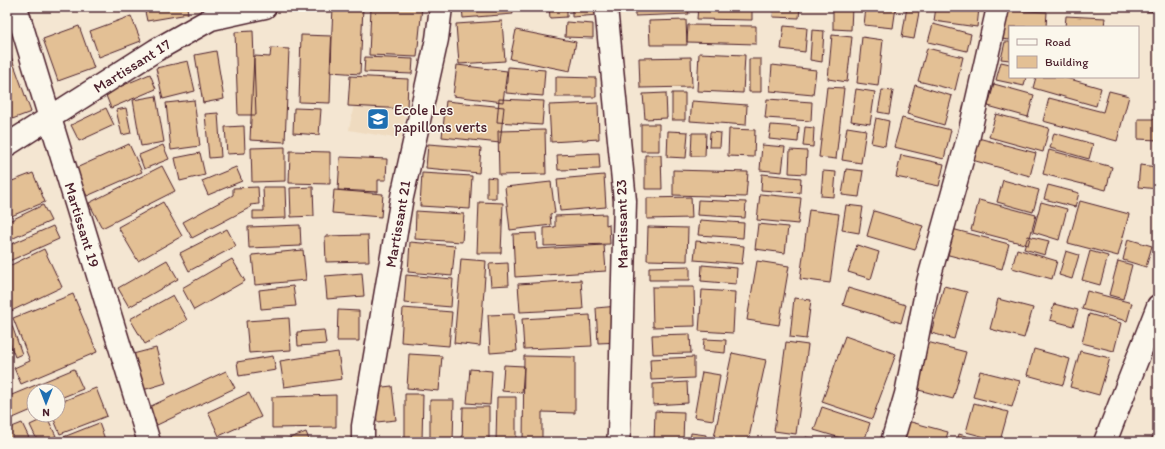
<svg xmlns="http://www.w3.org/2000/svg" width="1165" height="449" font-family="Itim,sans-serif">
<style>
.built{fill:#efdbc0}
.building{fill:#e3c095;stroke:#4a1f2b}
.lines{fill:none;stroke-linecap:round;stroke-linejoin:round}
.minor-casing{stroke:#4a1f2b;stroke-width:25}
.minor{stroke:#fbf7ec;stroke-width:22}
.labels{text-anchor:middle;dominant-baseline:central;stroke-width:3;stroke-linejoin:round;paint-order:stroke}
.street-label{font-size:15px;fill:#4a1f2b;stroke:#fbf7ec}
.poi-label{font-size:15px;fill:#4a1f2b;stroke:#fbf7ec;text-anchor:start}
</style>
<rect width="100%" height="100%" fill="#f4e6d2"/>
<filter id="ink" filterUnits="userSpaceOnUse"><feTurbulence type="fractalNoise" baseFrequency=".025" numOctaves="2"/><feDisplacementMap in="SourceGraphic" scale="8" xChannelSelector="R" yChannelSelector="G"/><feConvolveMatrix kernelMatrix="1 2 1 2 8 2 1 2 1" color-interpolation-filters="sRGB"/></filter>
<g filter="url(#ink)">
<path class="built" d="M355,99L407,109L400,139L349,130Z"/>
<path class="building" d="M144,7H187L188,14L147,21Z
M333,7H363L360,74L330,72Z
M375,7H422L417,57L369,55L371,8Z
M462,7H512L513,14L463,18Z
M521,7H543V10L521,11Z
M549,7H567V17L550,18Z
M572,7H597L598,15L572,17Z
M635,7H688L689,14L635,16Z
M698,7H752V20L697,19Z
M774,7H800L799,18L773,17Z
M833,7H852L851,30L833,29Z
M866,7H896L893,28L864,25Z
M907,7H920L914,39L902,37Z
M936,7L979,8L977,27L934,21Z
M1078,7H1095V9Z
M1105,7H1158V12L1105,8Z
M1003,10L1047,12L1046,27H1010V40L1001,39Z
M131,16L141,41L99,57L90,31Z
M1066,16L1105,18L1104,27H1065Z
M686,20L687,45H650L649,21Z
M502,21L505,61L459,64L456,24Z
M566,22L593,24V38L565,37Z
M933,24L971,34L967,51L928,42Z
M688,25L756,26V44L687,42Z
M79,26L94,68L58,81L43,39Z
M784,26L807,28L805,52L781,49Z
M516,30L576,42L570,71L510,59Z
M812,30L824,31L822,62L810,60Z
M253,31L256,115H238L235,32Z
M301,35L332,36L330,103L299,102Z
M832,35L852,37L847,82L828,79Z
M862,37L883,40L878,86L857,83Z
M1005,42H1010V60L1001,59Z
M7,45L31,112L7,121Z
M271,48L289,49L285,142L250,140L254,56L270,57Z
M927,48L963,57L955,90L918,81Z
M216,51L224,99L203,103L195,55Z
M699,53L745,55L743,93L697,91Z
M365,57L413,59L412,74L364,72Z
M691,57L692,87L640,88L639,58Z
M749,59H761V92H749Z
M188,61L195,91L163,99L156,68Z
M1001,62L1010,64V77H1026L1024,86L996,80Z
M457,65L507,71L503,102L453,96Z
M772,65L816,70L813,95L770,91Z
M508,67L545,70L543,96L506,93Z
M150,74L156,89L111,108L105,93Z
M350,76L408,79L407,109L348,106Z
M556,77L596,78V97H556Z
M1036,77H1063L1101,88L1096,106L1033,88Z
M994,84L1034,95L1028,117L988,106Z
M915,85L952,96L944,125L907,114Z
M827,87L844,88L836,159L819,157Z
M856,89L875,92L870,124L851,121Z
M882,90L893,91L889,114L878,112Z
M1109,91L1129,96L1117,141L1043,121L1049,98L1103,112Z
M666,93L667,118L645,119L643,94Z
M672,93H685V120H672Z
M156,96L164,142L141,146L133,100Z
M499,99L544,101L542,125L497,122Z
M767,99L812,102L811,121L765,118Z
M194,100L200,146L171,150L166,103Z
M446,101L504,107L500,143L442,137Z
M692,101L747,105L746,125L690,121Z
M598,103L599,139L551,142L549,105Z
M106,108L114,125L79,141L71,125Z
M126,108L131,133L122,135L116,110Z
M294,108L321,109L319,135L293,133Z
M218,113L221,157L209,158L205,114Z
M996,114L1049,128L1043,152L989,137Z
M876,118L889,121L885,146L871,143Z
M902,118L951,130L944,159L894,147Z
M1138,119H1158V140L1138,139Z
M641,124H659V151H641Z
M771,125L799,127L798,142L769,139Z
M244,126L245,153L227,154L225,127Z
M805,127L814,128L813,147L803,146Z
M847,127L866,130L861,163L842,160Z
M729,129L755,130L754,157L728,156Z
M545,130L546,174L499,175L498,131Z
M668,131L688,132L686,158L667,157Z
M710,132L721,133L720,147H709Z
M692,133H706L705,156H691Z
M1054,133L1093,144L1089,159L1050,148Z
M978,138L1036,153L1030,176L972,160Z
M129,144L142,172L87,196L74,169Z
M428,144L481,148L479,173L426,168Z
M163,145L169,159L144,169L139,155Z
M762,145L785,147L782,172L760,170Z
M285,147V181L252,182L251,148Z
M790,150L807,151L806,174L789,173Z
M1049,150L1112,167L1106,190L1043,174Z
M290,151L330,152V184L289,183Z
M200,153L205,175L180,181L175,158Z
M599,153L600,169L558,170L557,155Z
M645,155H661L662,189H645Z
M901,155L944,164L939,186L896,177Z
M340,157L387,159L386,180H378V192L338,190Z
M1140,165L1158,167V189L1138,187Z
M162,166L175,191L102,228L89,203Z
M236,167L242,181L208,195L202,181Z
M846,169L863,171L859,197L842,195Z
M673,170L748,172L746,197L673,195Z
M823,171L836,172L834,197L821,196Z
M33,173L45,202L9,217L7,211V183Z
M422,173L472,176L470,209L420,206Z
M762,174L801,178L800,193L761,190Z
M604,175L606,207L560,211L557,179Z
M487,177L496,178V198H487Z
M1003,180L1039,190L1033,212L997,202Z
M551,182L555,213L550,214L551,225L510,230L505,187Z
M1048,185L1079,193L1075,207L1044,199Z
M258,187L259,204L250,205L251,207L192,238L183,222L233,195V188Z
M263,187H285L286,218L253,219V211H264Z
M313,187L314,216L291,217L290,188Z
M334,190L383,194L381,217L332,213Z
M760,194L801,198L798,224L757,220Z
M691,197L692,218L647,219V198Z
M698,200L746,202L745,218L697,215Z
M979,200L1036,215L1028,245L971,230Z
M1080,201L1129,214L1118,256L1068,243Z
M163,202L182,236L138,261L118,227Z
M479,202L503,203L501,253H477Z
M1041,202L1067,209L1059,240L1033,232Z
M43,205L51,221L7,241V222Z
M846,205L863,207L859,233L842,230Z
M809,210L839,214L830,283L800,279Z
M416,211L464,214L462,242L415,239Z
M874,211L923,226L915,250L867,236Z
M606,214V225L609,224L610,244L544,246V228L555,227V216Z
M700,220L744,223L743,238L698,235Z
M758,224L788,227L785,253L755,249Z
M300,225L301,246L249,248L248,227Z
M53,226L59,239L7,262V246Z
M648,227L688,228L687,261L647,260Z
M227,229L236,246L189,271L180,253Z
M952,229L1009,244L1002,269L945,254Z
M536,233L537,249L604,245L606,271L515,277L513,234Z
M368,235L369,261L326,262L325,236Z
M1028,236L1049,241L1045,255L1024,249Z
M1128,239L1152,246L1146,267L1123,260Z
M696,241L744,246L742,264L694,260Z
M410,242L455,246L452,276L408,272Z
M857,245L879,252L871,279L848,272Z
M44,249L62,287L7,313V267Z
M1017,249L1057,261L1052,279L1012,268Z
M303,250L306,280L255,285L252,255Z
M1066,251L1079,255L1072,279L1059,275Z
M1090,251L1108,256L1100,285L1082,280Z
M232,259L245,281L194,310L182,288Z
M461,259L486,261L480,346L454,343Z
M167,260L178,279L129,307L118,288Z
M757,261L789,266L779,325L747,320Z
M1118,261L1132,265L1123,299L1109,295Z
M508,263L509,285L491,286L489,264Z
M702,265L737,268L736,284L701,281Z
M690,266V280H649V267Z
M362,273L364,296L327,299L325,276Z
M406,275L453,279L451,307L404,303Z
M581,280L583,309L520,312L518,284Z
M293,286L296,306L261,309L259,290Z
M944,286L967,292L954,339L931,333Z
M652,287H694L695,326L653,327Z
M848,288L906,305L901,323L843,305Z
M702,290L735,292L733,333L699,331Z
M1087,291L1132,303L1127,321L1082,309Z
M73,294L97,352L21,384L14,368L30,361L13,318Z
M173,295L187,320L145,344L130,319Z
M794,298L811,300L806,339L790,337Z
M998,299L1033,308L1024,338L990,329Z
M1054,304L1078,310L1073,326L1050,320Z
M618,306L621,342L598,343L596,308Z
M403,308L452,312L449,346L401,342Z
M338,310L359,311V341H337Z
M514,314L517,351L490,353L488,315Z
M1089,314L1121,323L1114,351L1082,343Z
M590,315L592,346L524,349L522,319Z
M289,318L291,350L249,353L246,321Z
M10,320L22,354L15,357L7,336V321Z
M324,330L326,344L298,346L297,332Z
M690,334L691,353L653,354L652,335Z
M845,336L896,354L872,419L822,402Z
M704,339L726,340L725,353L703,351Z
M923,341L966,352L953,399L911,388Z
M786,342L808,345L796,434L774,431Z
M156,348L166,383L143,390L133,354Z
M1034,349L1070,359L1063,385L1027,375Z
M1080,351L1110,358L1099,395L1070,387Z
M338,352L342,379L284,387L280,361Z
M732,353L766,360L748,442H713Z
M409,354L442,356L439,391L407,388Z
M273,356L276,370L239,376L237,362Z
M524,356L575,357V413L542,412V442H523Z
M694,357V378L651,380L650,359Z
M504,365L524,366L522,393L502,391Z
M74,369L83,389L58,399V391H34V409L13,418L7,403V397Z
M470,369L492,371L490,405L467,403Z
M226,371L235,388L157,425L149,407Z
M980,371L1020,381L1012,407L973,397Z
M702,372L720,375L713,420L694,417Z
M687,382L688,403L653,405V384Z
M392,386L396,420L377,422L374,388Z
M96,388L107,416L60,434L52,415H58V403Z
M249,393L261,417L219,436L208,412Z
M405,394H423L422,442H405Z
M336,395V427L272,428V397Z
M497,397H516V442H496Z
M430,400H454L453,442H430Z
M974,403L1008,412L1000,441L966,432Z
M463,407H489V442H462Z
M822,407L870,423L864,442H854L814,430Z
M655,411L684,412L683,442H654Z
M47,417L56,436L43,442H38L30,425Z
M900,419L948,432L945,442H894Z
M22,423L31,442H7V429Z
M99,423L106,442H51Z
M1158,429V442H1149Z
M306,432L310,442H279Z
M691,433L706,435L705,442H690Z
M959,434L982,441V442H957Z
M806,437L821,442H804Z
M771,439L784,442H770Z"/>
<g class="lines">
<g class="minor-casing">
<path id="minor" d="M16,7L149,442
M606,7L625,201L619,433L618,442
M7,145L156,50L211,19L265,7
M363,442V426L402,197L437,39L441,7
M892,442L906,394L928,282L969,135L997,12
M1105,442L1158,306"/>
</g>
<use href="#minor" class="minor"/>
</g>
</g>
<defs>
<g id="school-square" transform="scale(1.15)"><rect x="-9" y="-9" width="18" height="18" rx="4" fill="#1f6fb2" stroke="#fbf7ec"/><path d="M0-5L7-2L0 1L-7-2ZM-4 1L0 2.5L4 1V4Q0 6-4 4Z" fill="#fff"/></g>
</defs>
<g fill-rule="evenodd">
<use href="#school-square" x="378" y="119"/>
</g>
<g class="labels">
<g class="street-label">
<text transform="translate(132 66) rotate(-32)">Martissant 17</text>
<text transform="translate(398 224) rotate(-80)">Martissant 21</text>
<text transform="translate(622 224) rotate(-91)">Martissant 23</text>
<text transform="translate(82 225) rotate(73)">Martissant 19</text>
</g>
<g class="poi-label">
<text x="394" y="110">Ecole Les<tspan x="394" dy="17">papillons verts</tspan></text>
</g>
</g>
<rect width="1165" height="449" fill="none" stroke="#fbf7ec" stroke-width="24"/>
<rect x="12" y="12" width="1141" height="425" fill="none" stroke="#4a1f2b" stroke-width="1.5" filter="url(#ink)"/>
<rect x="1009" y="26" width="130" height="52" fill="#fbf7ec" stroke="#b4a19f"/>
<rect x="1017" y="39" width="20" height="6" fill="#fbf7ec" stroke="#b4a19f"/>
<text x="1045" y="46" font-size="12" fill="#4a1f2b">Road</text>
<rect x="1017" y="56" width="20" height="12" fill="#e3c095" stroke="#b4a19f"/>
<text x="1045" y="66" font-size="12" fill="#4a1f2b">Building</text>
<g transform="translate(46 403) rotate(180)"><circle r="19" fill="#fbf7ec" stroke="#b4a19f"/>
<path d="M0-3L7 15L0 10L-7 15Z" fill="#1f6fb2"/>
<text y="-6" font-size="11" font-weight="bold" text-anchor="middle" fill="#4a1f2b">N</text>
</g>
</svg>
